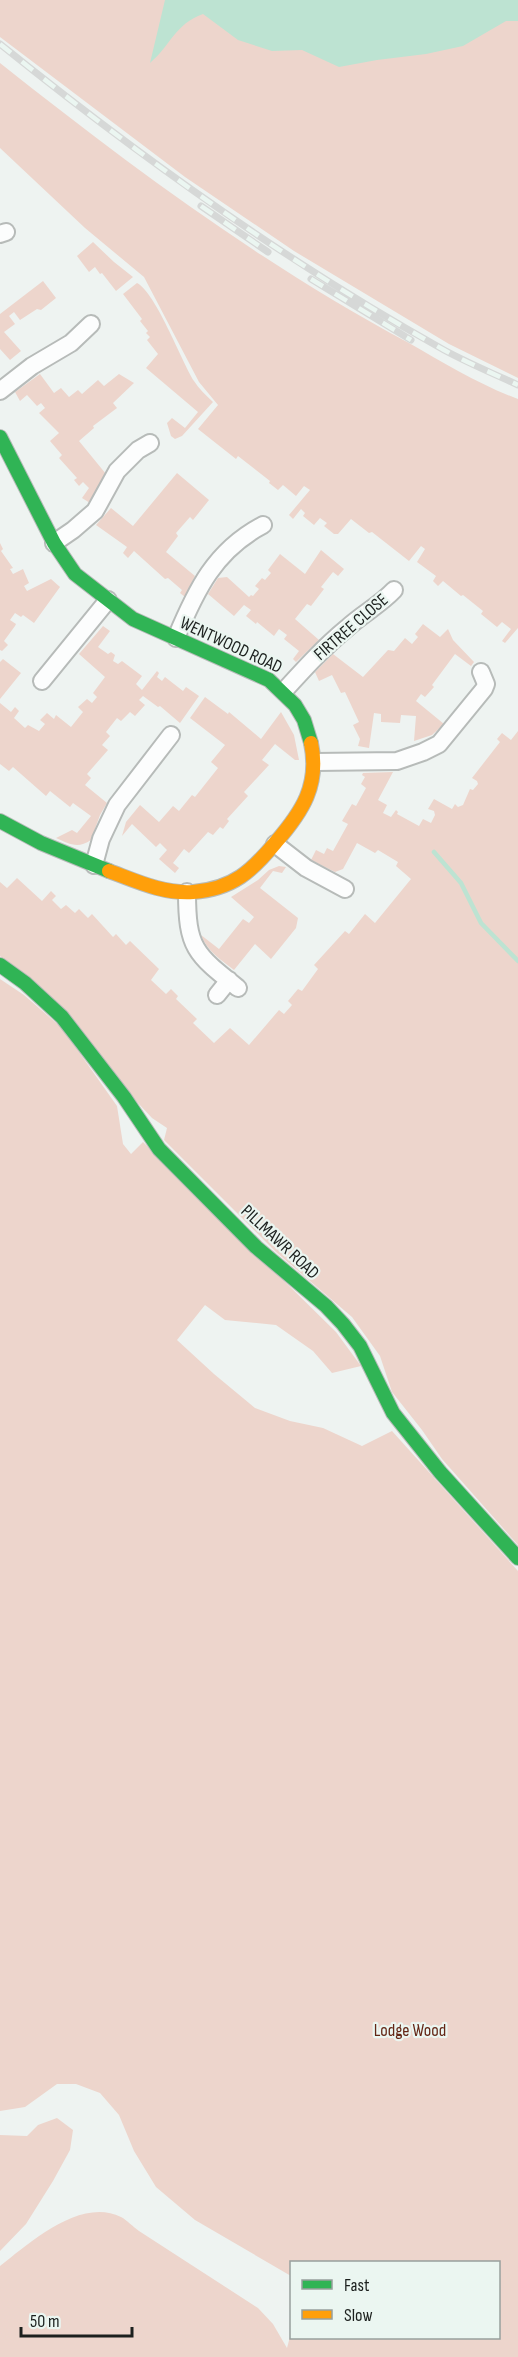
<svg xmlns="http://www.w3.org/2000/svg" width="518" height="2357" font-family="'Sofia Sans Condensed',sans-serif">
<style>
.green{fill:#edd5cc}
.water{fill:#bde3d2}
.lines{fill:none;stroke-linecap:round;stroke-linejoin:round}
.stream{stroke:#bde3d2;stroke-width:4.5}
.street-casing{stroke:#b7bbb9;stroke-width:20}
.fast-casing{stroke:#b7bbb9;stroke-width:16}
.slow-casing{stroke:#b7bbb9;stroke-width:16}
.street{stroke:#fcfdfd;stroke-width:16}
.fast{stroke:#30b455;stroke-width:14}
.slow{stroke:#ff9f0a;stroke-width:14}
.rail-casing{stroke:#d6d8d7;stroke-width:7}
.rail{stroke:#ebf6f1;stroke-width:4.5;stroke-dasharray:14;stroke-linecap:butt}
.labels{text-anchor:middle;dominant-baseline:central;stroke-width:4.5;stroke-linejoin:round;paint-order:stroke}
.street-label{font-size:18px;fill:#1c201e;stroke:#ebf6f1}
.park-label{font-size:18px;fill:#632615;stroke:#ebf6f1}
</style>
<rect width="100%" height="100%" fill="#eef3f1"/>
<path class="green" d="M0,0H518V378L449,344L294,251L185,177L0,37Z
M0,63C130,166 263,265 409,343C444,363 480,385 518,399V628L505,643L502,641L511,629L502,622L497,627L481,614L483,611L463,595L461,596L443,581L438,586L433,581L436,576L417,562L425,549L421,546L409,561L372,532L369,533L351,519L338,534H334L324,526L327,523L320,518L314,525L303,516L305,513L301,509L293,519L289,515L310,490L304,486L296,496L283,485L278,490L269,483L270,481L238,456L236,459L198,429L218,405L199,382L144,277L85,228L0,148Z
M93,242L114,262L133,277L116,291L102,273L100,274L95,267L89,272L77,256Z
M43,281L56,298L41,310L37,309L20,320L14,312L9,316L15,324L4,332L21,351L10,360L0,349V314Z
M137,283C156,293 181,360 194,381C199,389 206,395 213,402L182,436L175,439L171,436L167,423L172,418L185,428L198,412L146,368L158,354L147,340L150,337L146,333L148,331L140,321L142,319L123,294Z
M40,374L54,393L61,388L69,397L78,390L82,394L98,380L104,386L119,374L134,383L113,403L117,408L93,426L94,428L79,441L106,474L90,503L82,498L89,488L83,482L79,486L74,480L77,478L59,458L62,455L50,441L59,433L39,413L45,408L41,403L37,406L27,395L20,401L15,392Z
M177,473L209,500L193,520L190,517L176,533L178,536L166,552L195,576L185,597L180,593L182,590L168,578L165,579L134,551L128,558L123,553L127,547L96,525L111,508L133,526Z
M0,543L3,549L1,551L13,568L10,569L13,574L23,569L29,583L24,586L27,591L51,579L60,587L34,623L23,615L21,617L15,613L10,620L16,624L15,626L4,641L8,645L2,651L0,650Z
M321,550L344,569L338,576L333,572L321,587L324,589L311,606L307,604L295,619L319,640L296,662L293,659L299,651L284,639L287,635L279,629L274,636L257,622L256,624L246,616L251,610L244,605L234,616L208,594L218,578L227,577L249,597L251,595L253,596L259,589L255,586L262,578L265,580L271,573L268,570L280,554L305,574Z
M423,624L440,637L448,629L453,640L474,662L471,666L455,654L432,685L434,687L425,697L421,694L416,701L444,724L432,735L414,741L416,716L401,715L400,723L381,722V714L374,713L369,748L358,746L360,739L353,725L359,722L345,692L341,693L332,675L319,681L315,672L333,654L363,677L388,650L394,651L405,638L412,644L418,637L415,634Z
M103,626L110,631L98,647L108,654L111,652L115,655L113,661L118,664L122,661L142,676L136,684L142,690L157,671L159,673L157,677L162,681L165,677L183,691L186,687L199,696L180,723L160,706L158,707L143,696L139,700L145,705L135,716L130,712L121,721L117,718L106,732L110,736L102,745L108,750L87,774L91,778L85,785L107,803L100,815L91,840C78,849 69,844 56,838L72,830L77,833L91,816L73,803L70,807L50,791L46,796L13,767L9,771L0,764V703L11,712L15,707L19,711L14,718L25,728L28,725L39,731L45,724L40,720L47,713L54,719L56,715L71,727L83,712L78,707L87,699L92,703L97,697L93,693L105,677L79,654Z
M3,659L21,673L0,699V662Z
M205,697L228,714L229,712L261,739L281,712L294,735L299,760H295L275,744L262,760L269,765L244,792L248,796L227,819L229,821L223,829L220,827L213,835L208,832L189,853L184,849L173,863L179,868L175,873L159,859L167,850L160,843L156,847L132,824L122,836L126,822L140,805L159,822L173,806L179,811L192,795L195,797L218,768L211,762L225,745L190,718Z
M518,731V1545L442,1459L422,1430L392,1392L380,1356L352,1317L276,1252L164,1140L167,1128L152,1118L0,956V882L7,888L17,878L42,901L51,891L56,896L52,900L61,909L66,905L75,913L79,909L88,918L92,914L113,937L116,934L126,945L130,941L159,969L151,980L166,994L171,989L178,996L176,999L197,1019L193,1023L214,1043L230,1028L249,1045L279,1010L284,1014L292,1005L288,1001L298,989L302,991L318,969L314,965L345,931L349,934L365,914L375,923L411,879L396,866L398,862L378,850L375,853L357,843L343,869L335,872L311,860L316,850L324,854L327,848L333,851L348,824L342,821L352,804L356,806L366,788L361,784L365,777L362,775L363,773L393,772L378,800L387,805L383,813L391,817L396,810L398,812L397,814L419,826L423,819L431,823L435,815L434,811L428,809L434,799L452,809L455,804L458,807L463,805L470,789L473,790L478,784L477,781L472,778L500,742L497,739L502,733L511,740Z
M279,866L286,867L282,873L273,871L260,888L298,918L296,928L271,959L255,944L234,970C221,960 207,951 201,935L219,949L243,919L249,923L254,917L231,897L258,880L269,870Z
M0,979L24,995L62,1028L117,1106L123,1144L131,1154L143,1142L336,1332L361,1366L332,1373L313,1351L276,1325L225,1320L205,1305L177,1340L214,1374L255,1408L290,1421L323,1428L362,1446L392,1431L518,1571V2357H0V2266C30,2243 80,2197 121,2217C127,2220 133,2227 139,2231L258,2308L273,2324L287,2348L291,2333L292,2338H498V2262H292L291,2276L195,2220L156,2187L134,2151L119,2115L100,2093L76,2084H57L25,2107L0,2111Z
M57,2118L73,2130L70,2150L53,2181L26,2224L0,2251V2135L27,2136L38,2125Z"/>
<path class="water" d="M165,0H518V21H506L463,46L426,54L377,60L339,67L302,50L272,51L238,40L203,14C175,24 171,45 150,63Z"/>
<g class="lines">
<path class="stream" d="M434,852L461,883L481,923L518,961"/>
<g class="street-casing">
<path id="street" d="M0,234L6,232
M0,391L32,366L71,343L91,324
M54,543L73,530L95,511L117,471L138,450L150,443
M176,638C196,590 215,550 263,525
M42,681L108,600
M284,691C304,669 324,647 347,628C362,614 380,605 394,590
M316,762L397,761L423,752L439,744L484,689L486,684L481,672
M275,844L306,868L345,889
M94,865L101,839L117,805L171,735
M187,892C187,948 195,954 238,988
M217,995L229,980"/>
</g>
<g class="fast-casing">
<path id="fast" d="M0,437L54,543L75,574L133,619L269,680L295,705L304,720L311,743
M0,821L41,843L109,871
M0,965L25,983L62,1017L124,1097L159,1149L256,1247L326,1306L343,1324L360,1346L393,1413L440,1472L518,1558"/>
</g>
<g class="slow-casing">
<path id="slow" d="M109,871C136,881 163,894 193,892C233,889 252,871 276,842C302,812 320,785 311,743"/>
</g>
<use href="#street" class="street"/>
<use href="#fast" class="fast"/>
<use href="#slow" class="slow"/>
<g class="rail-casing">
<path id="rail" d="M0,44C140,157 288,263 444,350C468,363 494,374 518,385
M201,206L268,252
M311,279L411,340"/>
</g>
<use href="#rail" class="rail"/>
</g>
<g class="labels">
<g class="street-label">
<text transform="translate(351 627) rotate(-41)">FIRTREE CLOSE</text>
<text transform="translate(231 645) rotate(25)">WENTWOOD ROAD</text>
<text transform="translate(280 1242) rotate(43)">PILLMAWR ROAD</text>
</g>
<g class="park-label">
<text x="410" y="2030">Lodge Wood</text>
</g>
</g>
<rect x="290" y="2261" width="210" height="78" fill="#ebf6f1" stroke="#98a09d" stroke-width="1.5"/>
<rect x="302" y="2280" width="30" height="9" fill="#30b455" stroke="#98a09d" stroke-width="1.5"/>
<text x="344" y="2291" font-size="18" fill="#1c201e">Fast</text>
<rect x="302" y="2310" width="30" height="9" fill="#ff9f0a" stroke="#98a09d" stroke-width="1.5"/>
<text x="344" y="2321" font-size="18" fill="#1c201e">Slow</text>
<path d="M21 2327v9h111v-9" fill="none" stroke="#1c201e" stroke-width="3"/>
<text x="30" y="2327" font-size="18" fill="#1c201e" stroke="#ebf6f1" stroke-width="4.5" paint-order="stroke">50 m</text>
</svg>
